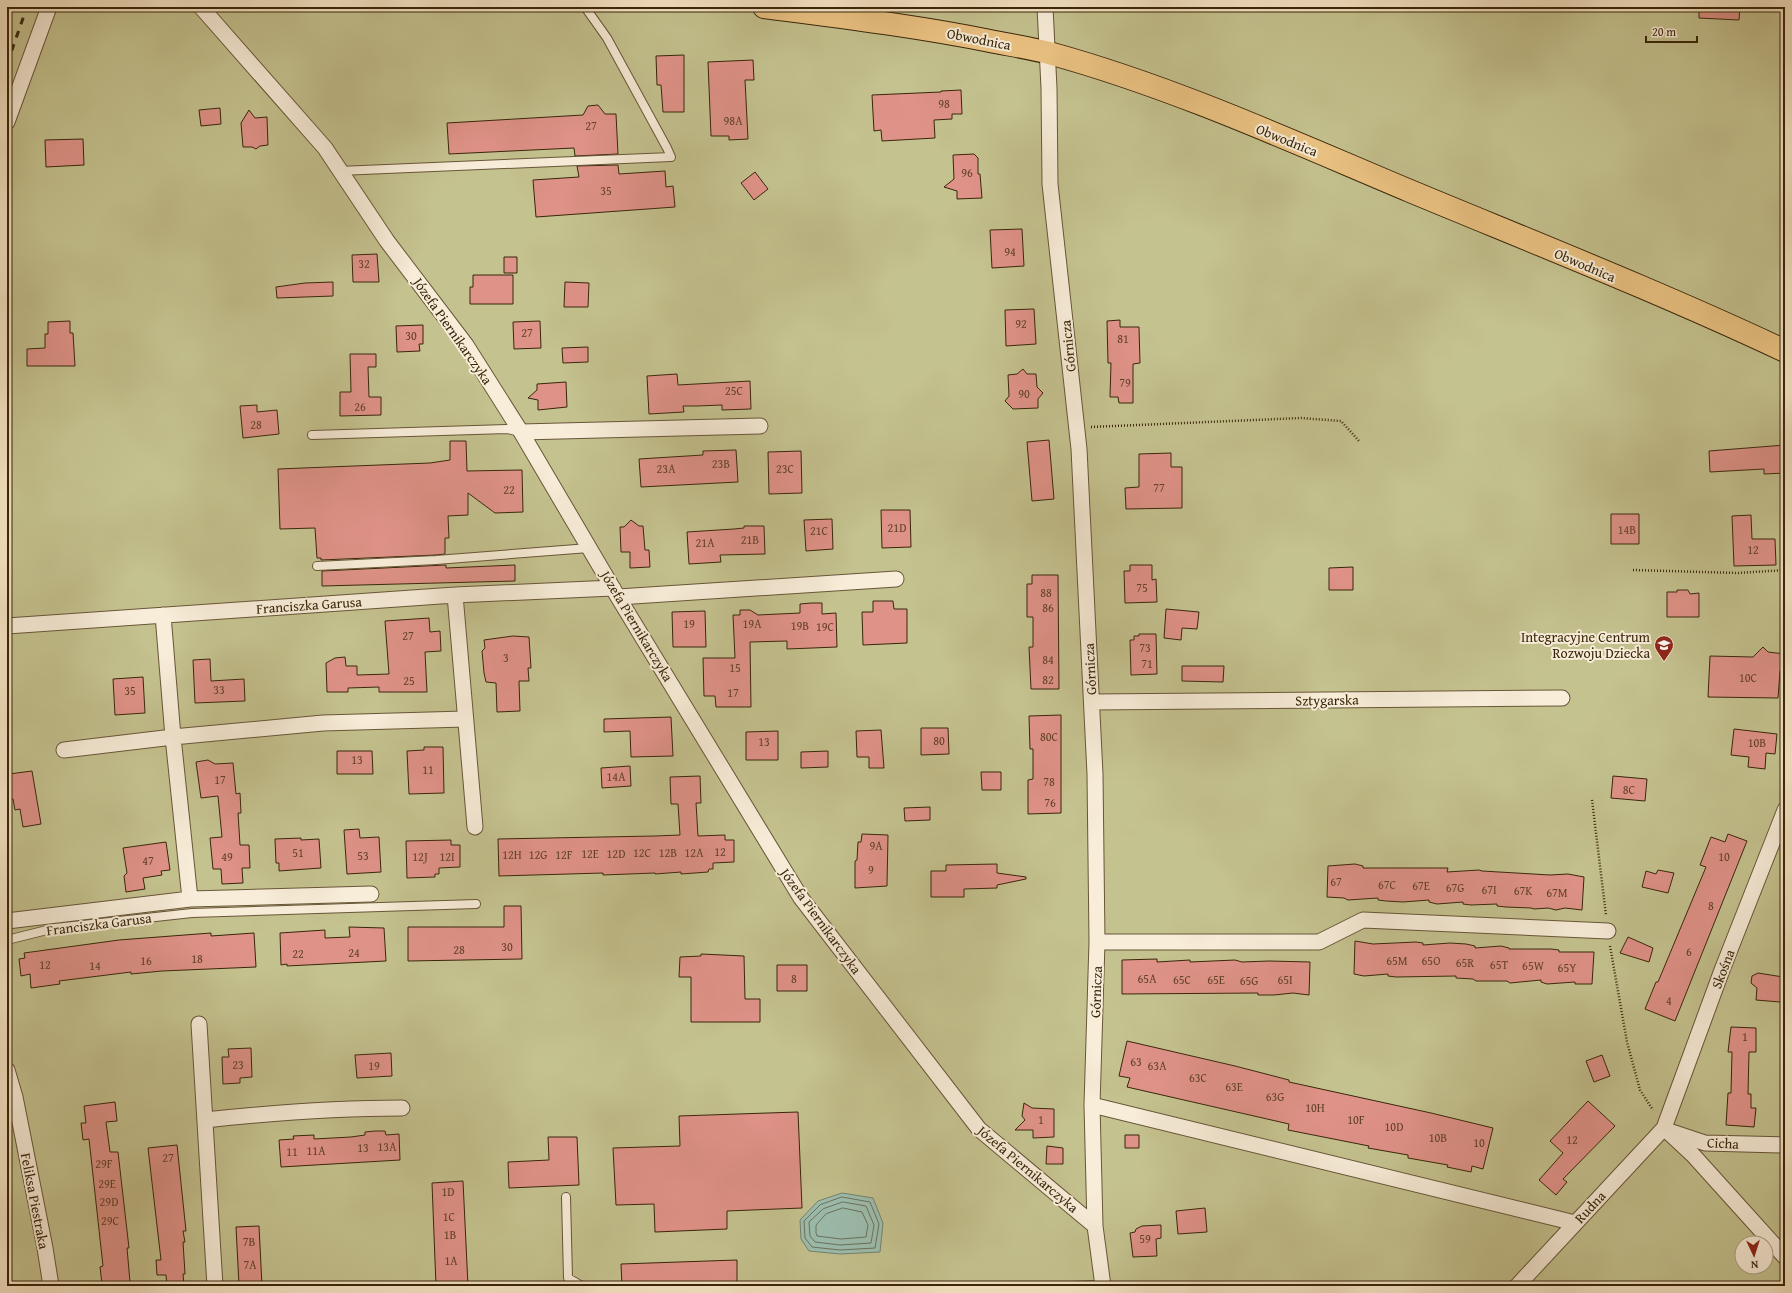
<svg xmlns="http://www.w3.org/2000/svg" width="1792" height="1293" font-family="'Gentium Book Plus',serif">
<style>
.green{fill:#c4c28f;stroke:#7e744c;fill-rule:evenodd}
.water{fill:#9dbfb0;stroke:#75826e}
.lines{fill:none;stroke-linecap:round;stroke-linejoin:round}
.shore{stroke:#6b725d;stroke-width:1}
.building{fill:#df9288;stroke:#39260a}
.service-casing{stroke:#685638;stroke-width:10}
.minor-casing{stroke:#685638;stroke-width:17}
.trunk-casing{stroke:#39260a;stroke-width:24}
.path{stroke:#39260a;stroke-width:2.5;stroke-dasharray:1 2;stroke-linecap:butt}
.service{stroke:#f8edd9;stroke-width:8}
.minor{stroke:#f8edd9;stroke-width:15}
.trunk{stroke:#eac282;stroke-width:22}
.rail{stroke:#39260a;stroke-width:3;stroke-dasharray:7 7;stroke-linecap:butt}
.labels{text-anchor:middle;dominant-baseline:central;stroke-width:4;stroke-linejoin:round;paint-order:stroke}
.number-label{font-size:12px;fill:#62412a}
.street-label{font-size:14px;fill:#39260a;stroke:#f8edd9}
.poi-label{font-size:14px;fill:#39260a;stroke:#f8edd9;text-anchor:end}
</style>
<rect width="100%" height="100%" fill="#f5e4c4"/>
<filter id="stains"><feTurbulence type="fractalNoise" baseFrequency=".005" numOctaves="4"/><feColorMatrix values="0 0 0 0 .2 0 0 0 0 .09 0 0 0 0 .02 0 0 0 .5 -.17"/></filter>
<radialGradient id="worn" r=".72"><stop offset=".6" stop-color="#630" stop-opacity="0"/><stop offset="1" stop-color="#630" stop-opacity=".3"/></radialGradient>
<path class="green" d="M7,7H1785V1286H7ZM1742,1243H1766V1267H1742Z"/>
<path class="water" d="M842,1193L873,1198L883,1223L880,1252L840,1254L809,1251L801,1239L800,1220L818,1201Z"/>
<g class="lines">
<path class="shore" d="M842,1197L870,1202L879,1224L875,1248L840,1250L812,1247L805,1238L804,1221L820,1205Z
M843,1202L866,1206L874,1225L871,1243L840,1245L815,1242L810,1236L809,1222L823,1209Z
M843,1208L862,1212L868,1225L866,1237L841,1239L817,1236L816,1233V1225L826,1214Z"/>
</g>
<path class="building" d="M1699,7H1740L1739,20L1699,18Z
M684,55V112H663L661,85H657L656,56Z
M753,60L754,80H745L748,139L729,140V136H711L708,62Z
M961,90L962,114H952V119L934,120L935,138L882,141L881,130L874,131L872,95L941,92V91Z
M598,105L605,114H616L618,154L575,156L574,148L449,154L447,123L583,115L588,106Z
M220,108L221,124L201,126L199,110Z
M249,110L255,118L267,117L268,145L260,146L256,149L252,147H243L241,123Z
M83,139L84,165L46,167L45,140Z
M974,154L978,158V174H980L982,198L957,199V191L944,187L954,179L953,155Z
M618,165L619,174L665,171L666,187L673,186L675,207L536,217L533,180L579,177L577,166Z
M755,172L768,189L754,200L741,183Z
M1022,229L1024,266L992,268L990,230Z
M377,254L379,282H353L352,255Z
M504,257H517V273H504Z
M473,275H513V304H470V287H473Z
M333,282V296L277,298L276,287L305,283Z
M565,282L589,283L588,307H564Z
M1034,309L1036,344L1006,346L1005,310Z
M1120,320V327H1139L1140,363L1133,364V403H1119L1118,397H1110L1111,363H1108L1107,321Z
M70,321V333H73L75,366H27V349L45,348V334H48V322Z
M540,321L541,348L514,349L513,322Z
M423,325V344H419L420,351L397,352L396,326Z
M588,347V362L563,363L562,348Z
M350,354H376V367H368L369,397H381V415L340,416V392H351Z
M1023,369L1027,374H1036L1037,387L1043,393L1038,399V408L1013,409L1005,401L1009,396L1008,375L1017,374Z
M677,374L678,385L750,381L751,409L722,410V405L697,406H683L684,412L649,414L647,376Z
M566,382L567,407L538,410V400L528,398L537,390V384Z
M257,405V412L277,410L279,434L243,438L240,406Z
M1049,440L1054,499L1032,501L1027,442Z
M450,441H466L467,471L522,470L523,512L495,513L468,493V515L448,516L449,538H445V554L436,555L321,560V558H317L315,528L280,529L278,469L430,463L450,460Z
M1785,445V473L1764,474V469L1710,472L1709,451Z
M736,450L738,482L641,487L639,459L703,455V451Z
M801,451L802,493L769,494L768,452Z
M1171,453V467H1182V508L1126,509L1125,488L1139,487V454Z
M881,510H910L911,547L882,548Z
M1611,514H1639V544H1611Z
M1751,515L1752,539H1775L1776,565L1734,566L1732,516Z
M832,519L833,549L806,551L804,520Z
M631,520L639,526H643L645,550H649L650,567L630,568V552H621L620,527H624Z
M744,526H764L765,554L720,555L721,562L689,564L687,532L734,529L744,528Z
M446,565V568L515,565V581L322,586V571Z
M1130,565H1152V580L1156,579L1157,602L1125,603L1124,571H1130Z
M1353,567V590H1329V568Z
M1032,575H1058L1059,689H1031L1029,647H1033V617H1027V584H1032Z
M1677,590H1688L1690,594L1699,593V617H1667V592H1677Z
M873,601H893L894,609H907V643L863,645L862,612H873Z
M811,603H822V614L836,613L837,647L787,649V641L750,642L751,707H716L715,696H704L703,658H735L733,615H740V610H750L758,615L800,613V604Z
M1166,609L1199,612L1197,629L1182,628L1181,640L1164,638Z
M705,611L706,647H673L672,612Z
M429,618L430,632L440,631L441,651L425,652L427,692H379V687L348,688V692H327L326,663L335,658L345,657L346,666H357V675L389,674L385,621Z
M1139,634H1156L1157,674L1131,675L1130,640H1134V636H1139Z
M513,636L529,637L531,668H528L529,681H519L520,711L497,712L496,683L486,682L484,673L482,651L485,648L484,640Z
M1763,647L1768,652L1785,654V671H1780L1778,698L1708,697L1710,656L1753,657Z
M210,659L211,681L244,679L245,701L195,703L193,660Z
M1182,666H1224L1223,682L1182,681Z
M143,677L145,713L115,715L113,679Z
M1061,715V813L1028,814V780L1033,779V749H1030L1029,716Z
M671,717L673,756L631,757L630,731L604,732V719Z
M921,728H948L949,754L921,755Z
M1734,729L1777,734L1775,754L1766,753L1765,769L1748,767L1749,757L1731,755Z
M881,730L884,768H869V757H857L856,731Z
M778,731V760H746V732Z
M424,747H443L444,793L409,794L407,751L424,750Z
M337,751H372L373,774H337Z
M828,751V767L801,768V752Z
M208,760L215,764L233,763L236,794L240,793L241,813H238L240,845H249L250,868H242L243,883L222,884L221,869H213L210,838L222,837L218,796L201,798L196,762Z
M630,766L631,786L602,788L601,768Z
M32,771L41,824L23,827L20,809L15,810L13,799H8L7,786H11L9,774Z
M981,772H1001V790H982Z
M700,776L701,803H696L698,836L725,835V840H734V862L713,863V869H709L708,872L681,874V872L655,874V873L603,875V873L499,876L498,839L655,836L680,835L678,804H671L670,777Z
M1613,776L1647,779L1645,801L1611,798Z
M930,807V820L905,821L904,808Z
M359,829L360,838L379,837L381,872L347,874L344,830Z
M862,834L888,835L887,886L855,888V861L857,860L858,842H861Z
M1728,834L1747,841L1675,1021L1645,1009L1656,982H1658L1706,867L1700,865L1711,837L1725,842Z
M301,838V840L319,839L321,868L279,871V863H276L275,839Z
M451,840V845H460V867L439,868V874H435V877L407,878L406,841Z
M166,842L170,870L161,871L162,875L143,878L145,889L126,892L124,876L127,873L123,848Z
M997,864V873L1026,877V879L997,885V888L964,889V897H931V871H946V865Z
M1355,864L1363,866V868H1448L1447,872L1479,870L1482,871L1550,875L1568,874L1584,877L1582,910L1565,908L1556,910L1548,908L1534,909L1531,908L1506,907L1497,906V904L1471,905L1463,904V902L1437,904L1429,902V900L1403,902L1386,901L1378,900V898L1348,900L1344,898L1327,897L1328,866Z
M1658,870L1674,873L1668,893L1642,887L1646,871L1656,874Z
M504,906H521L522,959L408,961V927H504Z
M349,927L384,928L386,961L287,966V964L281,965L280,933L325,930V938L350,937Z
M211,933V936L254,933L256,967L162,971L131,974V972L59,981L60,984L31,988L30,974L21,976L19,959L25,958L24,953L119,940Z
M1628,937L1653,948L1649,962L1620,953Z
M1355,941L1373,944L1416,942L1423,943V945L1450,943L1466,944L1475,946V948L1501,946L1509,948V949H1551L1559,950V952H1594L1592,984H1575V982L1547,984L1541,982V980L1510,983L1507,981H1476L1473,979L1456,978V976L1396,977L1388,976V974L1364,976L1354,974Z
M701,954L744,956L745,999H760V1022H691V977H679L680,957L701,956Z
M1157,959V962L1190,960V962L1235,960L1242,962L1269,961L1310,962L1309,995L1293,993L1274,995H1258V993L1122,994V960Z
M777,965H807V991H777Z
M1758,973L1783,977L1782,989L1784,990L1780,1002L1756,1000L1757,988L1751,983L1752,976Z
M1731,1027L1756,1028V1052H1749L1748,1094H1751V1108H1756L1754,1127L1726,1125L1728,1093H1731L1732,1052H1728Z
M1127,1041L1235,1066L1289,1080V1082L1431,1113L1493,1128L1483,1169L1472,1166L1471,1172L1447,1167L1448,1165L1408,1158V1155L1368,1148L1369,1146L1288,1130L1289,1124L1127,1087L1130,1078L1119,1076Z
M251,1048L252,1077L240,1078V1083L223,1084L222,1057H229L228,1049Z
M391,1053L392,1076L357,1078L355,1055Z
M1602,1055L1610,1076L1594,1082L1586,1061Z
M1588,1101L1615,1126L1563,1179L1567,1182L1556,1195L1539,1180L1563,1153L1550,1141Z
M115,1102L117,1121L106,1122L110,1152H118L129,1248H127L130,1282L121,1283V1286H104V1284H102L100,1267L103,1266L89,1139L83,1140L81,1123H86L84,1106Z
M1024,1103L1032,1108L1054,1109V1137L1033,1138V1130H1015L1025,1120L1022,1116Z
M798,1112L802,1208L727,1211V1229L655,1232L654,1204L616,1205L613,1148L680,1146L679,1116Z
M375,1131H385L386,1135L399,1134L400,1160L281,1167L279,1140L294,1139L293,1136L314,1135V1139L351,1137L365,1135V1132Z
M1125,1135H1139V1148H1125Z
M548,1137H577L579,1185L509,1188L508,1162L549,1160Z
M177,1145L186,1231H183L185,1242H183L185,1274H183L184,1286H167L166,1275H157L156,1260H161L148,1148Z
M1047,1146L1063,1148V1164H1046Z
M463,1181L468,1286H436L432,1183Z
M1205,1208L1207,1232L1178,1234L1176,1211Z
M1161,1225V1238L1156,1239L1157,1256L1133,1257L1130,1233L1135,1232L1136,1229L1142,1226Z
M259,1226L262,1286H241L239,1285L236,1227Z
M737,1260V1283L622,1286L621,1264Z"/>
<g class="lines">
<g class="service-casing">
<path id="service" d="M339,171L671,157L667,148L607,38L585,7
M312,435L507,429L520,432
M317,566L436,560L589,548
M7,940L55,928L192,913L476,904
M566,1197L568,1278L582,1286
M1070,1286L1103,1285"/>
</g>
<g class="minor-casing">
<path id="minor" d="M201,7L325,148L387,241L466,345L521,432L618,597L801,898L979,1129L1095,1226
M1045,7L1049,88L1050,184L1079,449L1095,774L1097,942L1092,1105L1095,1226L1103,1286
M7,122L49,7
M521,432L760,426
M455,595L475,827
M618,597L896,579
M163,615L173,737L190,899
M7,626L455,595L613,588
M1092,702L1562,698
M64,750L173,737L323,723L465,719
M7,921L190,899L371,894
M1097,942H1319L1363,920L1608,931
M199,1024L215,1286
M7,1070L15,1097L45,1248L51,1286
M1092,1105L1575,1223
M205,1120C271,1113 336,1108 402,1108
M1664,1128L1693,1155L1785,1257
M1672,1132L1705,1143L1785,1145
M1517,1286L1664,1128L1722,970L1785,810"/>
</g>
<g class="trunk-casing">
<path id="trunk" d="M764,7C840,17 916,26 990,41C1010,45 1030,48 1049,53C1173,87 1291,141 1410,191C1535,243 1662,293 1785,351"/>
</g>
<path class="path" d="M1091,427L1301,418L1341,421L1359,441
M1633,570L1738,573L1785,570
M1592,800L1606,915
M1610,946L1627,1042L1640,1090L1653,1110"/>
<use href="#service" class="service"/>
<use href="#minor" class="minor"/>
<use href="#trunk" class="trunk"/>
<path class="rail" d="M7,64L27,7"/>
</g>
<defs>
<g id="school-pin" transform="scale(1)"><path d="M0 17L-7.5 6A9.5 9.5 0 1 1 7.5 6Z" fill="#8f2418" stroke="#f8edd9"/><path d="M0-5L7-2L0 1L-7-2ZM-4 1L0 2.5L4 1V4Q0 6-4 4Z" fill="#fff"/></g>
</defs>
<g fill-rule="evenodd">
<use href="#school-pin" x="1664" y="645"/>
</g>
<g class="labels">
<g class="number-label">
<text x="944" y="103">98</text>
<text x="733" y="120">98A</text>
<text x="591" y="125">27</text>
<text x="967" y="172">96</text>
<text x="606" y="190">35</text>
<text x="1010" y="251">94</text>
<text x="364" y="263">32</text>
<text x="1021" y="323">92</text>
<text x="527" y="332">27</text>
<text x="411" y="335">30</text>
<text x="1123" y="338">81</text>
<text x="1125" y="382">79</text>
<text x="734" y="390">25C</text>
<text x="1024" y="393">90</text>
<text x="360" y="406">26</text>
<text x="256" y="424">28</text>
<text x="721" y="463">23B</text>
<text x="666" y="468">23A</text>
<text x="785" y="468">23C</text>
<text x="1159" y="487">77</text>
<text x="509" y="489">22</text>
<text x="897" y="527">21D</text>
<text x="1627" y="529">14B</text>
<text x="819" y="530">21C</text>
<text x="750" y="539">21B</text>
<text x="705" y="542">21A</text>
<text x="1753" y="549">12</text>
<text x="1142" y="587">75</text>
<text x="1046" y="592">88</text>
<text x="1048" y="607">86</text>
<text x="689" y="623">19</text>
<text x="752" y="623">19A</text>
<text x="800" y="625">19B</text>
<text x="825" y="626">19C</text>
<text x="408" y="635">27</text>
<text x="1145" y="647">73</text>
<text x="506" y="657">3</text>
<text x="1048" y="659">84</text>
<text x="1147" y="663">71</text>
<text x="735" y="667">15</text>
<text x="1748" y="677">10C</text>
<text x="1048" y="679">82</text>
<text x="409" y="680">25</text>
<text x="219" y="689">33</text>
<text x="130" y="690">35</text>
<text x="733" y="692">17</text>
<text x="1049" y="736">80C</text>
<text x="939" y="740">80</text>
<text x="764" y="741">13</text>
<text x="1757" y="742">10B</text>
<text x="357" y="759">13</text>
<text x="428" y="769">11</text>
<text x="616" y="776">14A</text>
<text x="220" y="779">17</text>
<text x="1049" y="781">78</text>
<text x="1629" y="789">8C</text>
<text x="1050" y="802">76</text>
<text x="876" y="845">9A</text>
<text x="720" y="851">12</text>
<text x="298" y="852">51</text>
<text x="642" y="852">12C</text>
<text x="668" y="852">12B</text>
<text x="694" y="852">12A</text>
<text x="590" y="853">12E</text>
<text x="616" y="853">12D</text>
<text x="512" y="854">12H</text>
<text x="538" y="854">12G</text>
<text x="564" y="854">12F</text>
<text x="363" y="855">53</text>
<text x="227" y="856">49</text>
<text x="420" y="856">12J</text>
<text x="447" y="856">12I</text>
<text x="1724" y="856">10</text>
<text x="148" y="860">47</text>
<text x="871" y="869">9</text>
<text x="1336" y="881">67</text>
<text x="1387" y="884">67C</text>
<text x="1421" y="885">67E</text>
<text x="1455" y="887">67G</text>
<text x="1489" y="889">67I</text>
<text x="1523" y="890">67K</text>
<text x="1557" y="892">67M</text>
<text x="1711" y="905">8</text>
<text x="507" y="946">30</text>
<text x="459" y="949">28</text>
<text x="1689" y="951">6</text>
<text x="354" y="952">24</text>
<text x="298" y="953">22</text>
<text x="197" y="958">18</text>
<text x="146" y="960">16</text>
<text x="1397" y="960">65M</text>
<text x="1431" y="960">65O</text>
<text x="1465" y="962">65R</text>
<text x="45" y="964">12</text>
<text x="1499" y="964">65T</text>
<text x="95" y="965">14</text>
<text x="1533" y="965">65W</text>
<text x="1567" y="967">65Y</text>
<text x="794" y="978">8</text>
<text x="1147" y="978">65A</text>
<text x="1182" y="979">65C</text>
<text x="1216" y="979">65E</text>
<text x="1285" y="979">65I</text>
<text x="1249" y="980">65G</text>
<text x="1669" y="1000">4</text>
<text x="1745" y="1036">1</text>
<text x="1136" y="1061">63</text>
<text x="238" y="1064">23</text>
<text x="374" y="1065">19</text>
<text x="1157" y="1065">63A</text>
<text x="1198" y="1077">63C</text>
<text x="1234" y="1086">63E</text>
<text x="1275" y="1096">63G</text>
<text x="1315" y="1107">10H</text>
<text x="1041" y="1119">1</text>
<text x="1356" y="1119">10F</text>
<text x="1394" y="1126">10D</text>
<text x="1438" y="1137">10B</text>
<text x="1572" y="1139">12</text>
<text x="1479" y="1142">10</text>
<text x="387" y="1146">13A</text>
<text x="363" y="1147">13</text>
<text x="316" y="1150">11A</text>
<text x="292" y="1151">11</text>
<text x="168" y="1157">27</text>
<text x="104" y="1163">29F</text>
<text x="107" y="1183">29E</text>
<text x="448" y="1191">1D</text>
<text x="109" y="1201">29D</text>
<text x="449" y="1216">1C</text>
<text x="110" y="1220">29C</text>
<text x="450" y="1234">1B</text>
<text x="1145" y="1238">59</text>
<text x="249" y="1241">7B</text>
<text x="451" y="1260">1A</text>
<text x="250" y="1264">7A</text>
</g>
<g class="street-label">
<text transform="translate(979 39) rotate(11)">Obwodnica</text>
<text transform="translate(1287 140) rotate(22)">Obwodnica</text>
<text transform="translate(1585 265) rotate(23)">Obwodnica</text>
<text transform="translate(453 331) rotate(55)">Józefa Piernikarczyka</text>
<text transform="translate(1068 346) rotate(-96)">Górnicza</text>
<text transform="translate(309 605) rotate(-4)">Franciszka Garusa</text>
<text transform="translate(637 626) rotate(59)">Józefa Piernikarczyka</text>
<text transform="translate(1090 669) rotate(-93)">Górnicza</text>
<text transform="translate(1327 700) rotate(-1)">Sztygarska</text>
<text transform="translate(821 921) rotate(54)">Józefa Piernikarczyka</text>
<text transform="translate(99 924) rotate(-7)">Franciszka Garusa</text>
<text transform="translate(1723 969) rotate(-69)">Skośna</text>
<text transform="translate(1096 992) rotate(-88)">Górnicza</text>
<text transform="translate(1723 1143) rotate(3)">Cicha</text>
<text transform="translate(1028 1169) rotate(40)">Józefa Piernikarczyka</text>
<text transform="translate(35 1201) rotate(79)">Feliksa Piestraka</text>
<text transform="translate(1590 1207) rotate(-47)">Rudna</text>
</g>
<g class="poi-label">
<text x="1650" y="637">Integracyjne Centrum<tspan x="1650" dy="16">Rozwoju Dziecka</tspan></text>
</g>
</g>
<rect width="1792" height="1293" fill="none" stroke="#f5e4c4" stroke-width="24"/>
<rect x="8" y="8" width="1776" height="1277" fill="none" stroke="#39260a" stroke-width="2"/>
<rect x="12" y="12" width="1768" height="1269" fill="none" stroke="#39260a"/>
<g transform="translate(1754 1255) rotate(176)"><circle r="19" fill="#f8edd9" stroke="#ac9d86"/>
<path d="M0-3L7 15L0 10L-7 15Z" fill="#8f2418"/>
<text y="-6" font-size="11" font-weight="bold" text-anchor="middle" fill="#39260a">N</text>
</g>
<path d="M1646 36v6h51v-6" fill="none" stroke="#39260a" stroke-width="2"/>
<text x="1652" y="36" font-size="12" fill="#39260a" stroke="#f8edd9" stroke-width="3" paint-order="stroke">20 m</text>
<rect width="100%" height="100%" filter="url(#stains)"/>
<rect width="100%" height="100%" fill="url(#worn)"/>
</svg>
